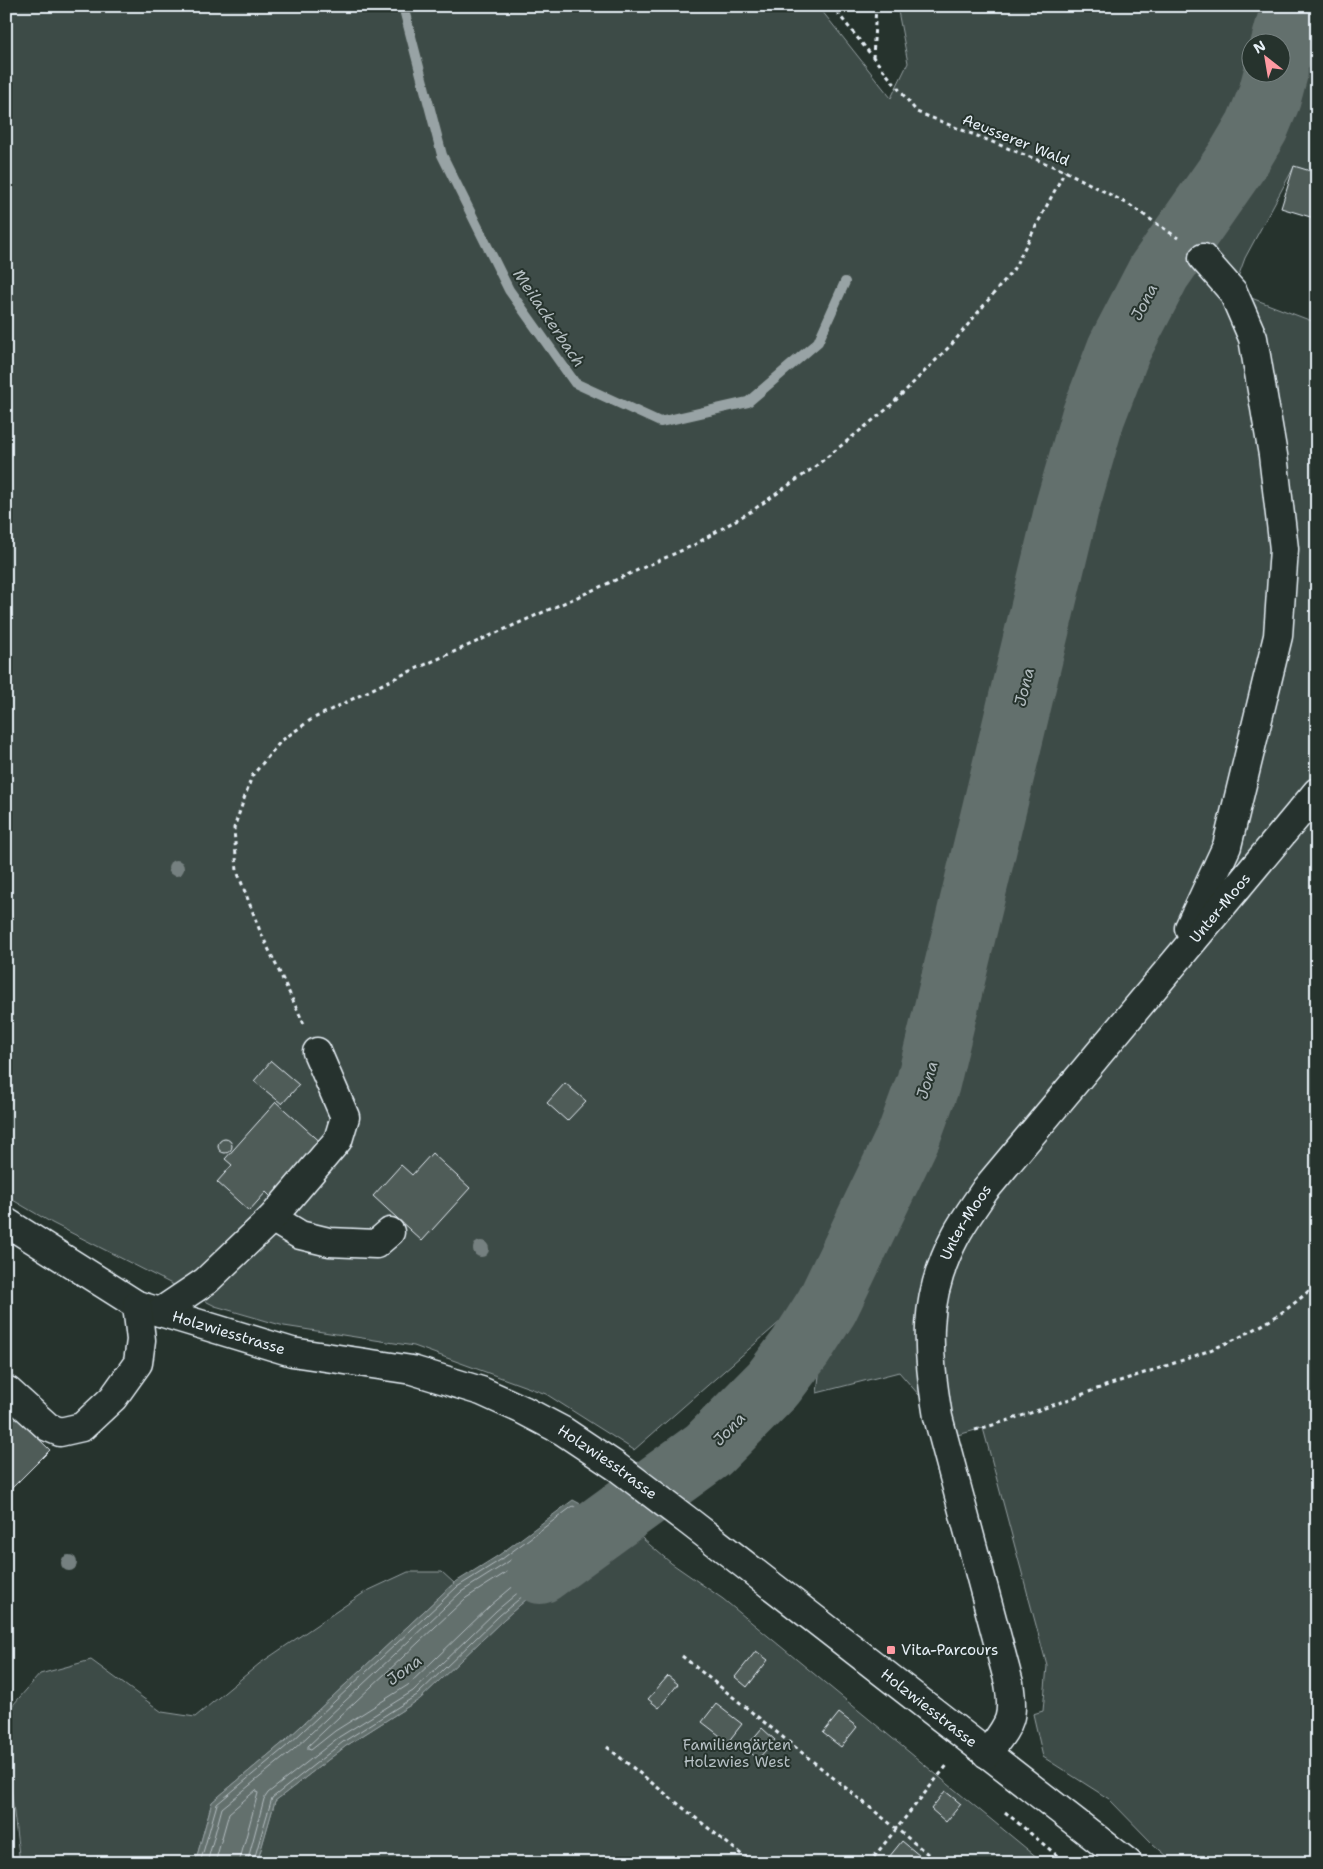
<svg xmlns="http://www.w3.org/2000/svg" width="1323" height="1869" font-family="'Shantell Sans',sans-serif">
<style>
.green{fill:#3e4b47;stroke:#939ea0;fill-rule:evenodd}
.water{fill:#636f6d;stroke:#98a3a5}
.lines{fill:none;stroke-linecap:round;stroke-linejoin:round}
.shore{stroke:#b3bdc0;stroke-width:1}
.stream{stroke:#98a3a5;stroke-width:10}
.river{stroke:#636f6d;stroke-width:64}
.building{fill:#505c59;stroke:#e8f1f8}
.minor-casing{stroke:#e8f1f8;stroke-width:31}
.path{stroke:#e8f1f8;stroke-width:3;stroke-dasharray:4 4;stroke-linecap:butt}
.minor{stroke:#26332d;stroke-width:28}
.tree{fill:#758080}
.poi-dot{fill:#ff9aa2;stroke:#26332d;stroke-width:2}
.labels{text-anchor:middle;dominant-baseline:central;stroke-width:4;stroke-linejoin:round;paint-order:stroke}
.street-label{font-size:15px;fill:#e8f1f8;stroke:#26332d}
.poi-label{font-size:15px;fill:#e8f1f8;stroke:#26332d;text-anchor:start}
.park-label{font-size:15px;fill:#b5bfc3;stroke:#26332d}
.water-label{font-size:16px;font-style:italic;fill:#b3bdc0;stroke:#26332d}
</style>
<rect width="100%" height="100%" fill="#26332d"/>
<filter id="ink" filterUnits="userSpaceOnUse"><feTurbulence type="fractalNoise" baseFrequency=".02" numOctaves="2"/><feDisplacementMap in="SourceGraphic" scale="10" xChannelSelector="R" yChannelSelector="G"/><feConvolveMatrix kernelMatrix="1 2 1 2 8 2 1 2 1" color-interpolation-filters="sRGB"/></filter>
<g filter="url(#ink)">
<path class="green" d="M6,6H818L891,98L908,63L897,6H1317V173L1294,167L1245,258L1233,291L1317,323V1863H1175L1153,1844L1109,1799L1043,1757L1033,1714L1043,1711L1047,1666L983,1428L943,1439L938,1417L899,1372L817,1393L830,1278L634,1450L546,1394L414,1346L284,1326L215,1306L52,1223L6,1196ZM1250,42H1280V72H1250Z
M636,1533L671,1563L723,1599L1044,1863H257L275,1801L346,1746L420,1699L504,1619L528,1598Z
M408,1572H442L454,1583L285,1741L212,1802L195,1863H20L6,1747V1713L40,1674L91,1660L162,1712L195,1717L259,1664L365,1592Z"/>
<path class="water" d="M573,1500L636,1533L528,1598L504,1619L420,1699L346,1746L275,1801L257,1863H195L212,1802L285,1741L454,1583L499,1555Z"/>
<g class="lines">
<path class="shore" d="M574,1523H576L594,1532L595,1536L516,1584L491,1605L408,1685L335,1731L311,1750L308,1749V1746L466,1598L510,1570Z
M200,1863L217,1804L288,1745L457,1587L502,1559L573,1506L623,1532L622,1536L524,1595L500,1615L417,1695L343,1742L272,1798L253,1863
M207,1863L222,1808L293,1750L461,1592L505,1564L574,1514L610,1532L609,1536L521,1590L496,1611L413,1691L339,1737L268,1793L264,1799L247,1863
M215,1863L229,1813L256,1790L258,1793L239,1863"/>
<path class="stream" d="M403,6L442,155L509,290L575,383L660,422L748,402L818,342L845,282"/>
<path class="river" d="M1280,54L1293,6
M540,1572L708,1450L773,1384L801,1347L827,1306L909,1135L928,1083L1067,507L1093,417L1119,349L1159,272L1238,159L1257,127L1269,98L1276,72"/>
</g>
<path class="building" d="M1294,166L1317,173V219L1281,208Z
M271,1061L299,1085L282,1104L254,1081Z
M565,1083L586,1101L567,1121L547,1103Z
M276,1102L324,1145L275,1201L266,1192L249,1211L217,1182L232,1165L225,1159Z
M218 1146a7 7 0 1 1 14 0a7 7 0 1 1-14 0Z
M432,1153L470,1188L422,1241L373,1196L401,1165L412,1175Z
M9,1410L50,1450L7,1493L6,1412Z
M756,1651L768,1660L747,1687L735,1677Z
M668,1676L678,1684L659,1708L648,1699Z
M716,1704L742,1724L728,1742L702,1722Z
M839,1713L857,1727L841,1747L823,1733Z
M762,1728L775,1740L758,1759L745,1748Z
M945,1791L961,1804L946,1822L931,1809Z
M902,1841L920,1856L915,1863H897L889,1857Z"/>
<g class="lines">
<g class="minor-casing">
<g id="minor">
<path d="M1189,928L1227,846L1278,636L1284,549L1273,455L1253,338L1233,292L1203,258"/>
<path d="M272,1218L300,1235L329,1242L376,1244L390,1232"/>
<path id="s1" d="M6,1222L137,1305L292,1352L412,1370L481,1391L523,1410L563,1431L617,1467L691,1523L1128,1863"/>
<path d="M160,1312L206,1281L272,1218L338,1140L345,1117L317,1052"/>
<path d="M8,1391L48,1427L60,1432L82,1427L113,1398L138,1363L141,1340L137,1305"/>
<path id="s2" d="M987,1754C1009,1724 1015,1721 1009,1683L938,1417C927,1349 922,1299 956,1235C964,1220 975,1205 985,1190L1317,792"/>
</g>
</g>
<path class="path" d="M832,6L917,112L1065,171L1128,204L1178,238
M873,58L876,6
M304,1024L260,931L237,871L234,828L252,776L281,741L312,719L393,679L694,545L753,510L812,469L887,409L952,344L1013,270L1065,171
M975,1430C1020,1418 1064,1401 1108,1385C1184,1359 1258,1342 1317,1283
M682,1656L939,1863
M607,1747L752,1863
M1005,1812L1066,1863
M869,1863L948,1764"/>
<use href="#minor" class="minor"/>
</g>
<g class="tree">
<circle cx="176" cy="868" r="8"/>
<circle cx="481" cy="1249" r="8"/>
<circle cx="69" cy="1563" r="8"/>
</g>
</g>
<rect class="poi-dot" x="886" y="1645" width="10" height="10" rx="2.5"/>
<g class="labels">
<g class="street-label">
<text transform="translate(1016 140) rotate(22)">Aeusserer Wald</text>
<text stroke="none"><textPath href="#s2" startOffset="961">Unter-Moos</textPath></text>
<text stroke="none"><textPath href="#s2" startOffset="556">Unter-Moos</textPath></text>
<text stroke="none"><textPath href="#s1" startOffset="251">Holzwiesstrasse</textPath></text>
<text stroke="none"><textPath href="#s1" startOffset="656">Holzwiesstrasse</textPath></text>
<text stroke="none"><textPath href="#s1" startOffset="1061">Holzwiesstrasse</textPath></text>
</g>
<g class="poi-label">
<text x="901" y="1650">Vita-Parcours</text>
</g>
<g class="park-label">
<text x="737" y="1745">Familiengärten<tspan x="737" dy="17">Holzwies West</tspan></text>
</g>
<g class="water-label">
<text transform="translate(1144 302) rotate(-62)">Jona</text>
<text transform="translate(549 318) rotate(56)">Meilackerbach</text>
<text transform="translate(1024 687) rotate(-76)">Jona</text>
<text transform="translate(927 1080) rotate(-73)">Jona</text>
<text transform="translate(729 1429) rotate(-46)">Jona</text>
<text transform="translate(404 1670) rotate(-36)">Jona</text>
</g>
</g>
<rect width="1323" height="1869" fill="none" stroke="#26332d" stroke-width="25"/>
<rect x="12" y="12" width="1298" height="1844" fill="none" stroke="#e8f1f8" stroke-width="2" filter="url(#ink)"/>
<g transform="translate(1266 58) rotate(329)"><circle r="24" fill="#26332d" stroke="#747f7e"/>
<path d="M0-4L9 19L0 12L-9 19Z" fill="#ff9aa2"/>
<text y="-8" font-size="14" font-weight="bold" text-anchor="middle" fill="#e8f1f8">N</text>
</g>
</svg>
